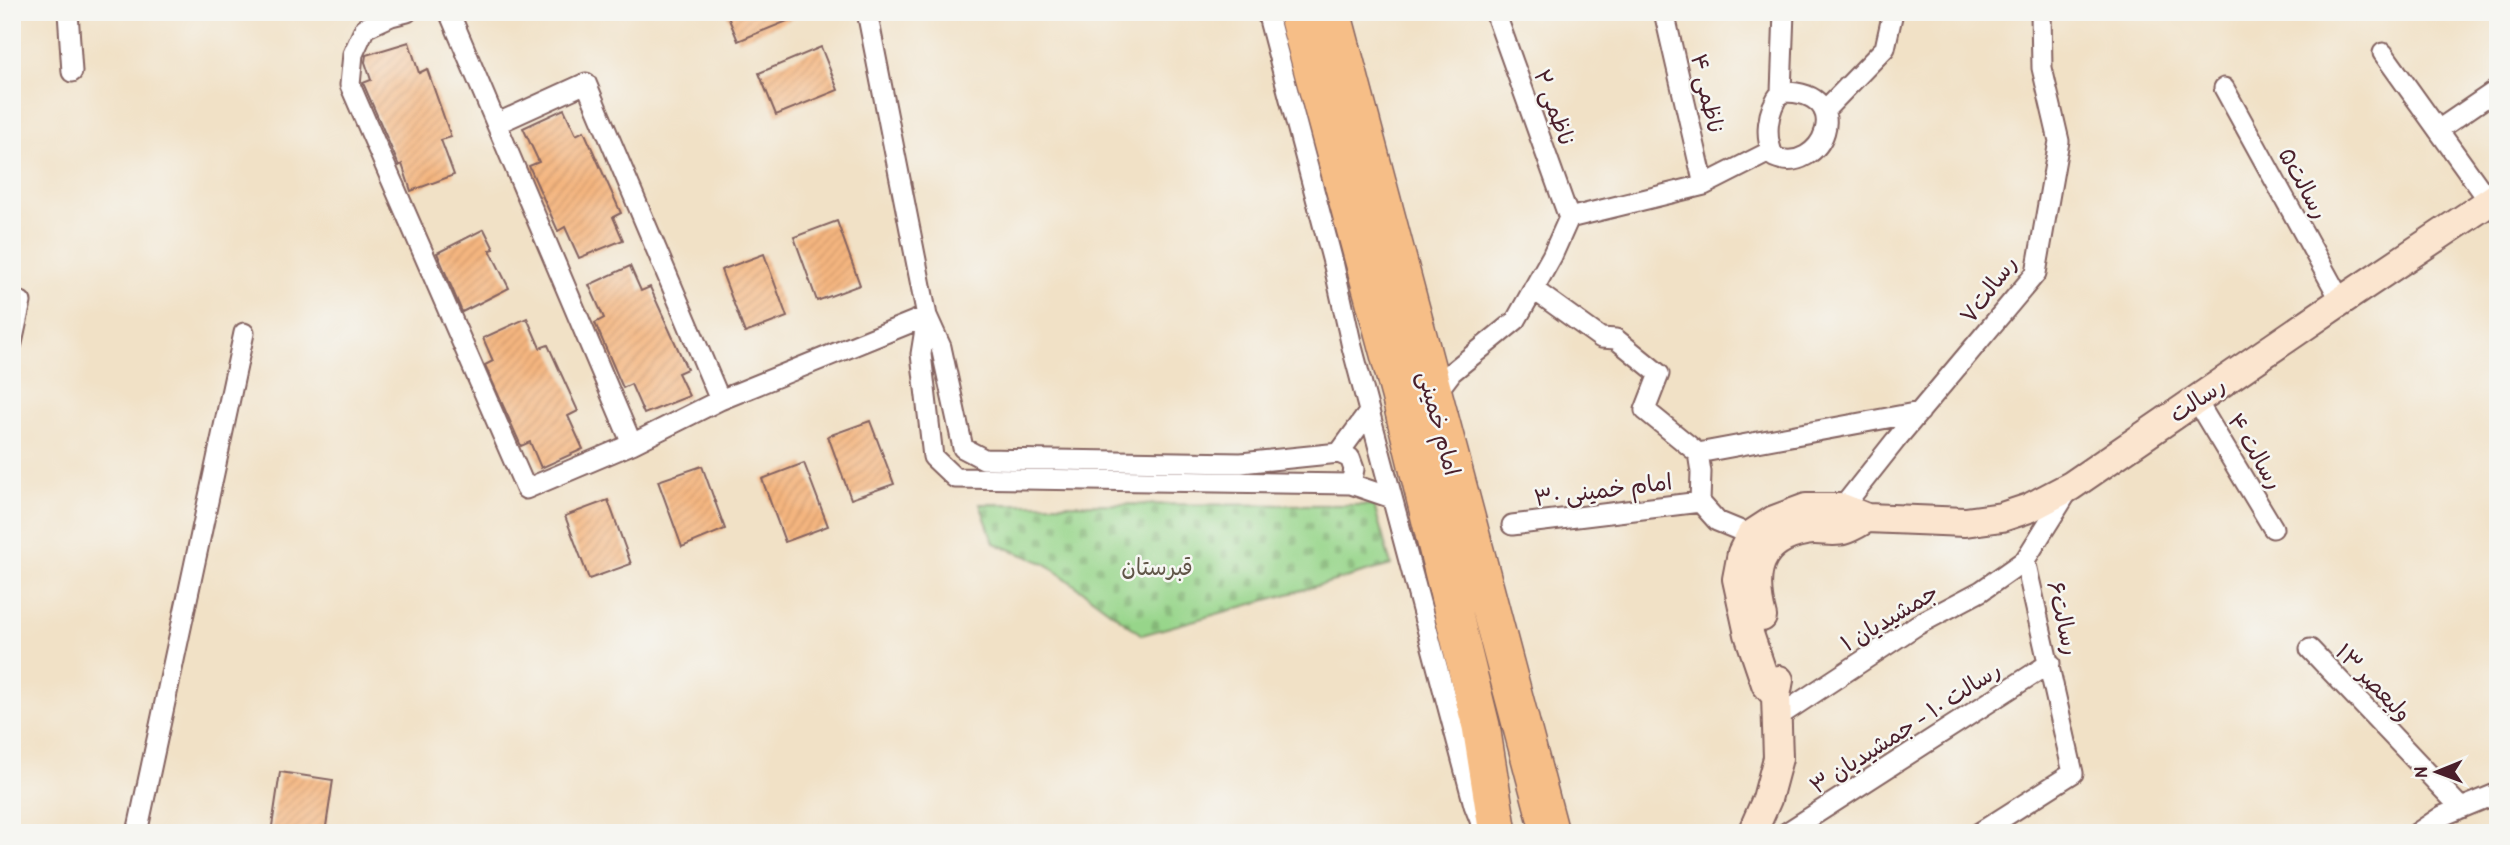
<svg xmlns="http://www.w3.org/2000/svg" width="2510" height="845" font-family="'Patrick Hand','Playpen Sans Arabic',sans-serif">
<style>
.cemetery{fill:url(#cemetery-stones);stroke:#707a5a;stroke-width:2}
.building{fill:url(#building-hatch)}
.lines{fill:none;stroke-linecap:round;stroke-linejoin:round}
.street-casing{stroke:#846361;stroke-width:23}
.secondary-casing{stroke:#846361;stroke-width:32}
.highway-casing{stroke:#846361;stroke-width:40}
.street{stroke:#fff;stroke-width:19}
.secondary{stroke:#fbe5cf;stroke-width:28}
.highway{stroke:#f6be87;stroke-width:37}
.labels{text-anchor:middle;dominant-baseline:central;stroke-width:5;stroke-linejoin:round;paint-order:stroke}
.street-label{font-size:23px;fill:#4a1f2b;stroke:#f6f6f2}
.park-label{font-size:23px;fill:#615648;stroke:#f6f6f2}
</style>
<defs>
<pattern id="cemetery-stones" width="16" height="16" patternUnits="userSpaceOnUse" patternTransform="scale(1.75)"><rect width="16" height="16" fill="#97d58a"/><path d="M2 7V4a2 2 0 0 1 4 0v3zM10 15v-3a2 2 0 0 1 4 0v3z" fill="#84b677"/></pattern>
<pattern id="building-hatch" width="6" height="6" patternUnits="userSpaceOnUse" patternTransform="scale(1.75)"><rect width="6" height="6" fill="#f4b57f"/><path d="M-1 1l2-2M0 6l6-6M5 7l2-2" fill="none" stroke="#d39b6e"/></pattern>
</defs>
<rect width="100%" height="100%" fill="#f6f6f2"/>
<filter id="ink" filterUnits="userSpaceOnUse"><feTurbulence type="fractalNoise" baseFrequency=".0143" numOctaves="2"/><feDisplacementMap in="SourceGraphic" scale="14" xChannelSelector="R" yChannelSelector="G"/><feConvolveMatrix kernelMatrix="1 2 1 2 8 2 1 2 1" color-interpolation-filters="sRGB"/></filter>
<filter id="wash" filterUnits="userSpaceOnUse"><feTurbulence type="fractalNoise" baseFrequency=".00686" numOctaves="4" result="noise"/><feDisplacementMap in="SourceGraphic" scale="28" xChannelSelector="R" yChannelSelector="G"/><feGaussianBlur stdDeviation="1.57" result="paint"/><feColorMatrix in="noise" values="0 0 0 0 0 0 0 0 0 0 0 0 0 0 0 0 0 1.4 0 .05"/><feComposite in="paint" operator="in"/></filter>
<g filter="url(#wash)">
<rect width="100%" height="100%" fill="#f1e1c6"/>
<path class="cemetery" d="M980,504L1374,505L1391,565L1142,635L1046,564L994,543Z"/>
<g id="blocks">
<path class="building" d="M726,12H807V13L738,41Z
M409,42L419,73L427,69L451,137L441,140L454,175L411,191L402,164L399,166L363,83L371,80L365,62L366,55Z
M821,47L838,90L776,115L759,73Z
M564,109L576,135L584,131L621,213L613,217L623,240L579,258L565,227L558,231L529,166L539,162L523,128Z
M837,221L860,285L817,301L794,237Z
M484,229L494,249L490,250L509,288L462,312L437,253Z
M764,254L787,317L745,333L721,270Z
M630,266L641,291L650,287L687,369L678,373L689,396L644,414L631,384L623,388L595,323L604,318L589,285Z
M527,318L540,348L548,345L578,411L568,416L583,449L541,468L530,442L521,446L485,365L493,361L483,338Z
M870,421L894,484L851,499L828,436Z
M804,463L828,526L785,542L762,479Z
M702,466L725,529L682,547L658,481Z
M608,500L631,564L589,579L565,516Z
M280,772L333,780L325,833H271Z"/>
</g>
</g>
<g filter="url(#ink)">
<use href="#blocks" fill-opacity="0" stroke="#846361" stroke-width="2"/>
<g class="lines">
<g class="street-casing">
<path id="street" d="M68,12L72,72
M407,12L391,16L365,28L353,54L350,85L526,489L632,444L720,400L927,316
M449,12L632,444
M867,12L927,316L941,347L963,448L984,459L1241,463L1339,453L1369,412
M1267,12L1334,266L1352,347L1474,805L1485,833
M1495,12L1569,218
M1664,12L1704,185
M2383,53L2489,201
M2224,88L2341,301
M1781,92C1860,90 1821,178 1774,157C1764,137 1767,110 1781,92Z
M1781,92L1784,12
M1824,111L1885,48L1893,12
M498,123L586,83L720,400
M2438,130L2498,89
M1569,218L1704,185L1771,151
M1533,289L1601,338L1616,339L1659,374L1645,410L1698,453L1701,472L1700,502L1717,521L1751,535
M927,317L921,354L933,457L955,478L1351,484L1392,498
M12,343L21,302
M1433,397L1452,372L1516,320L1552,256L1569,218
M2196,400L2273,528
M1339,453L1350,458L1354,469L1351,484
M1698,453L1920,412
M1842,508L1895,441L2036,273L2059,141L2042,68L2041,12
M1512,525L1700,502
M2310,649L2461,808
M1779,716L1917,625L1981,591L2025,560
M137,833L244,333
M1786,833L2050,663
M1979,833L2073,773L2025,560L2070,488
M2417,833L2442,816L2498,793"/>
</g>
<g class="secondary-casing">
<path id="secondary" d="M1762,617C1751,575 1756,540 1805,531C1817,528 1832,533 1843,530C1851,528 1860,522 1867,518
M1776,696L1766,684L1749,634L1737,579L1742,553L1751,535L1774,520L1806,508H1842L1867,518L1965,522L2002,517L2029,508L2071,486L2341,301L2498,196
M1752,833L1767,799L1778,758L1776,696L1779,680"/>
</g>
<g class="highway-casing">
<path id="highway" d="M1297,12L1400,395L1481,726L1498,833
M1332,12L1550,833"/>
</g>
<use href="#street" class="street"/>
<use href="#secondary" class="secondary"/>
<use href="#highway" class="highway"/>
</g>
</g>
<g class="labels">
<g class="street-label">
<text transform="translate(1708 93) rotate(77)">ناظمی ۴</text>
<text transform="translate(1555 107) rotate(70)">ناظمی ۲</text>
<text transform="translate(2304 183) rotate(61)">رسالت۵</text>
<text transform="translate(1988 289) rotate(-53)">رسالت۷</text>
<text transform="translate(2197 399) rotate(-34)">رسالت</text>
<text transform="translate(1440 423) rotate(75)">امام خمینی</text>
<text transform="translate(2256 451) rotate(59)">رسالت ۴</text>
<text transform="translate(1603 489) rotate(-7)">امام خمینی ۳۰</text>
<text transform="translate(1889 617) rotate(-31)">جمشیدیان ۱</text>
<text transform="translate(2064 618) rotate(77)">رسالت۶</text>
<text transform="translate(2374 682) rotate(46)">ولیعصر ۱۳</text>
<text transform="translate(1905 727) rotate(-33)">رسالت ۱۰ - جمشیدیان ۳</text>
</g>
<g class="park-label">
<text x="1157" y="566">قبرستان</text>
</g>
</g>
<rect width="2510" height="845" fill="none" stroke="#f6f6f2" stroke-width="42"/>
<g transform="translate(2437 772) rotate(269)" stroke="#f6f6f2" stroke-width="5" paint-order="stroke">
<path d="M0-5L12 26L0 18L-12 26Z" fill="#4a1f2b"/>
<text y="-10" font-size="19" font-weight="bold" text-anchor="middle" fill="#4a1f2b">N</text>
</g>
</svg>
